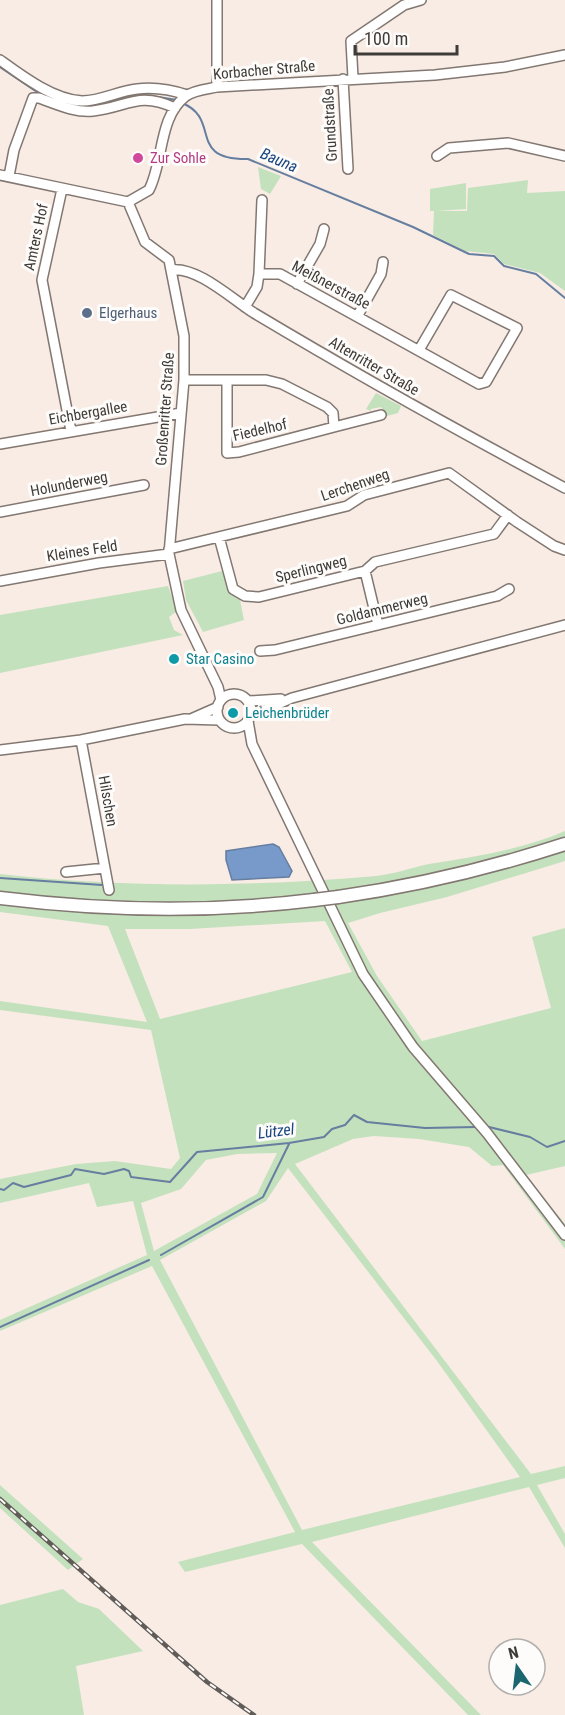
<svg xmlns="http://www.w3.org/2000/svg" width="565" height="1715" font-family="'Roboto Condensed',sans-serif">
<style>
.green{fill:#c4e1bd;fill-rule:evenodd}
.water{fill:#779acb;stroke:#667e9f;stroke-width:1.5}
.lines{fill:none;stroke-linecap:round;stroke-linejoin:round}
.stream{stroke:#667e9f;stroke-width:2}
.minor-casing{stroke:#827771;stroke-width:12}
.major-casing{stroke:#827771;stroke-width:15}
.minor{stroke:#fff;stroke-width:9}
.major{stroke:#fff;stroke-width:12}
.rail-casing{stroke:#625c58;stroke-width:4.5}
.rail{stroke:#fefcfa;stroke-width:2;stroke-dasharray:7;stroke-linecap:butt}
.major-bridge-casing{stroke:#827771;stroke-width:15;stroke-linecap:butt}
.major-bridge{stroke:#fff;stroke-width:12}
.hotel-dot{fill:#d1479c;stroke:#fefcfa;stroke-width:2}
.service-dot{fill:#5c6f8a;stroke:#fefcfa;stroke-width:2}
.culture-dot{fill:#0f9aa8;stroke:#fefcfa;stroke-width:2}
.labels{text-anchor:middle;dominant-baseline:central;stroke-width:6;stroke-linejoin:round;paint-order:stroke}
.street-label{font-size:15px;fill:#3f3b38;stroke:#fefcfa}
.hotel-label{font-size:15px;fill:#b23c85;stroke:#fefcfa;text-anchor:start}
.service-label{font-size:15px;fill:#4e5e75;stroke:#fefcfa;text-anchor:start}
.culture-label{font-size:15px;fill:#0d838f;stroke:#fefcfa;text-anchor:start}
.water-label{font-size:16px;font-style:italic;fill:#194682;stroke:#fefcfa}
</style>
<rect width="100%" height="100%" fill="#f8ece5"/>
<path class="green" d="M258,167L281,176L270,194L261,189Z
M528,180L527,193L565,191V291L540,273L504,264L494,254L465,251L433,235L434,211H430V189L466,183V209L436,211H467L468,188Z
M376,393L401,406L398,413L387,416L381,407L371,409V411L366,409Z
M222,571L233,596L240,600L244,620L203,632L186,600L183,581Z
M168,586L177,611L169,617L174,630L183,635L0,673V615Z
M565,831V861L447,897L380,913L348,923L377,976L422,1041L551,1008L532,937L565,928V1166L526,1175L565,1224V1249L503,1165L492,1166L469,1147L419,1139L374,1136L353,1139L295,1164L531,1474L565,1466V1478L537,1485L565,1534V1548L529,1487L312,1542L481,1715H468L302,1544L185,1572L178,1562L295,1532L152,1266L0,1331V1320L147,1255L133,1201L97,1207L89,1183L0,1203V1179L76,1164L115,1161L171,1169L180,1158L151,1030L0,1010V1001L147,1022L108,926L0,912V874C124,888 251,887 376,876C394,874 411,868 429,864C476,856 521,850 565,831ZM325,921L352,972L160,1019L125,929H190ZM277,1153L257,1194L154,1251L141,1203L181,1189L206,1160L237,1154ZM288,1168L437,1361L520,1477L302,1530L160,1260L266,1201Z
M0,1485L83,1559L68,1570L0,1508Z
M63,1589L78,1602L99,1609L143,1651L76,1666L84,1715H0V1605Z"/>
<path class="water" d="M273,844L279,847L292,871L289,877L232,880L226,860V851Z"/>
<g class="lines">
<path class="stream" d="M0,67L34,90L57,100
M182,103C222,119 186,160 248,159L413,227L469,254L494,256L504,266L536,274L565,298
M71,105L90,107L139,94L177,100
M0,878L102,885
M485,1126L530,1137L547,1147L565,1141
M0,1189L4,1190L13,1183L24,1187L71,1175L75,1169L104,1174L124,1169L129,1171L131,1177L170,1182L197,1152L289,1143L324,1137L332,1129L345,1125L354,1115L367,1122L425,1128L476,1127
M161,1255L263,1197L289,1144
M0,1327L149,1260"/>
<g class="minor-casing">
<path id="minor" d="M217,0V87
M0,60C22,76 54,100 82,101C101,101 118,91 137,89C153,87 172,90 187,95
M353,78L351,41L404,5L421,0
M343,79L348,169
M437,156L449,148L508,143L565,156
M0,175L128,202L149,190C164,161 158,117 186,96C194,90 208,89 217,87L435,75L505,67L565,55
M9,176L14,150L33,98H39C56,104 75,113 93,111C128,107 138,91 175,108
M62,189L42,280L71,431
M128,202L145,242L169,260L184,336V380L169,554L181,610L218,687L221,700
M171,270C197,266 232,299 254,313C356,374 460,432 565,488
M259,274L262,200
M297,284L320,244L324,229
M245,307L257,287L259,274H280L479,384L486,382L517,328L451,295L419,350
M358,315L381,274L383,262
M184,380H266L282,384L327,407L333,413L334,427L239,452L227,453V381
M334,427L381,415
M0,444L181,413
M0,512L144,485
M219,537L233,589L245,596L259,597L365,571L375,562L494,534L508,515
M169,549L347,506L364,495L449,473L517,522L554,546L565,550
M365,571L378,625
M0,581L99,563L169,554
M260,651L275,650L497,596L509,589
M217 711a17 17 0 1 1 34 0a17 17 0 1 1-34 0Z
M249,701L281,699
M251,716L292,698L565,625
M193,718L218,707
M248,721L252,744L363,974L413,1047L487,1133L565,1235
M81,740L109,890
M0,750L81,740L185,719L219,720
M66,872L105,868"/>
</g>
<g class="major-casing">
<path id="major" d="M338,897C415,886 491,868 565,844
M0,898C105,911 209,913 314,900"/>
</g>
<use href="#minor" class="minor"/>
<use href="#major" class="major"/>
<g class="rail-casing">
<path id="rail" d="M0,1499L207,1682L254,1715"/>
</g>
<use href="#rail" class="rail"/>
<g class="major-bridge-casing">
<path id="major-bridge" d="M314,900L338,897"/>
</g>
<use href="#major-bridge" class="major-bridge"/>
</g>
<circle class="hotel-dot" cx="138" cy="158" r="6"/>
<circle class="service-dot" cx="87" cy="313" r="6"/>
<g class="culture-dot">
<circle cx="174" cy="659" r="6"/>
<circle cx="233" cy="713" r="6"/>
</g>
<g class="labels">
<g class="street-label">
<text transform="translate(264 70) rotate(-5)">Korbacher Straße</text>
<text transform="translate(330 125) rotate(-93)">Grundstraße</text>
<text transform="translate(36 237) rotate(-78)">Amters Hof</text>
<text transform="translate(331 285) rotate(28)">Meißnerstraße</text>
<text transform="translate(374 366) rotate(30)">Altenritter Straße</text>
<text transform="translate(165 409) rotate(-86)">Großenritter Straße</text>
<text transform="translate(88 413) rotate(-10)">Eichbergallee</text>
<text transform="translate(260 430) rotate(-13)">Fiedelhof</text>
<text transform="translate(69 484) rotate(-11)">Holunderweg</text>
<text transform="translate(355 485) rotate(-19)">Lerchenweg</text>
<text transform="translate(82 551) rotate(-9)">Kleines Feld</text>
<text transform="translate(311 569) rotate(-14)">Sperlingweg</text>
<text transform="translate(382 609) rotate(-14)">Goldammerweg</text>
<text transform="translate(108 801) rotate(80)">Hilschen</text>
</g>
<g class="hotel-label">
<text x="150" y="158">Zur Sohle</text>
</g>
<g class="service-label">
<text x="99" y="313">Elgerhaus</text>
</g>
<g class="culture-label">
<text x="186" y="659">Star Casino</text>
<text x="245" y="713">Leichenbrüder</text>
</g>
<g class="water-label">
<text transform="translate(279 160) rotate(23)">Bauna</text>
<text transform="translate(276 1131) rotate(-7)">Lützel</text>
</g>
</g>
<g transform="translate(517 1667) rotate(346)"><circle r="28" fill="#fefcfa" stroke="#b2afac" stroke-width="1.5"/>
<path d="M0-4.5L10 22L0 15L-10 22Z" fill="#1b676f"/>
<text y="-9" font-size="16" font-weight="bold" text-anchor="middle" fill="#3f3b38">N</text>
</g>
<path d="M355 45v9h102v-9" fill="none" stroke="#3f3b38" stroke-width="3"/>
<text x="364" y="45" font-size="18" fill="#3f3b38" stroke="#fefcfa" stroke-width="4.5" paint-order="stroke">100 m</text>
</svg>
